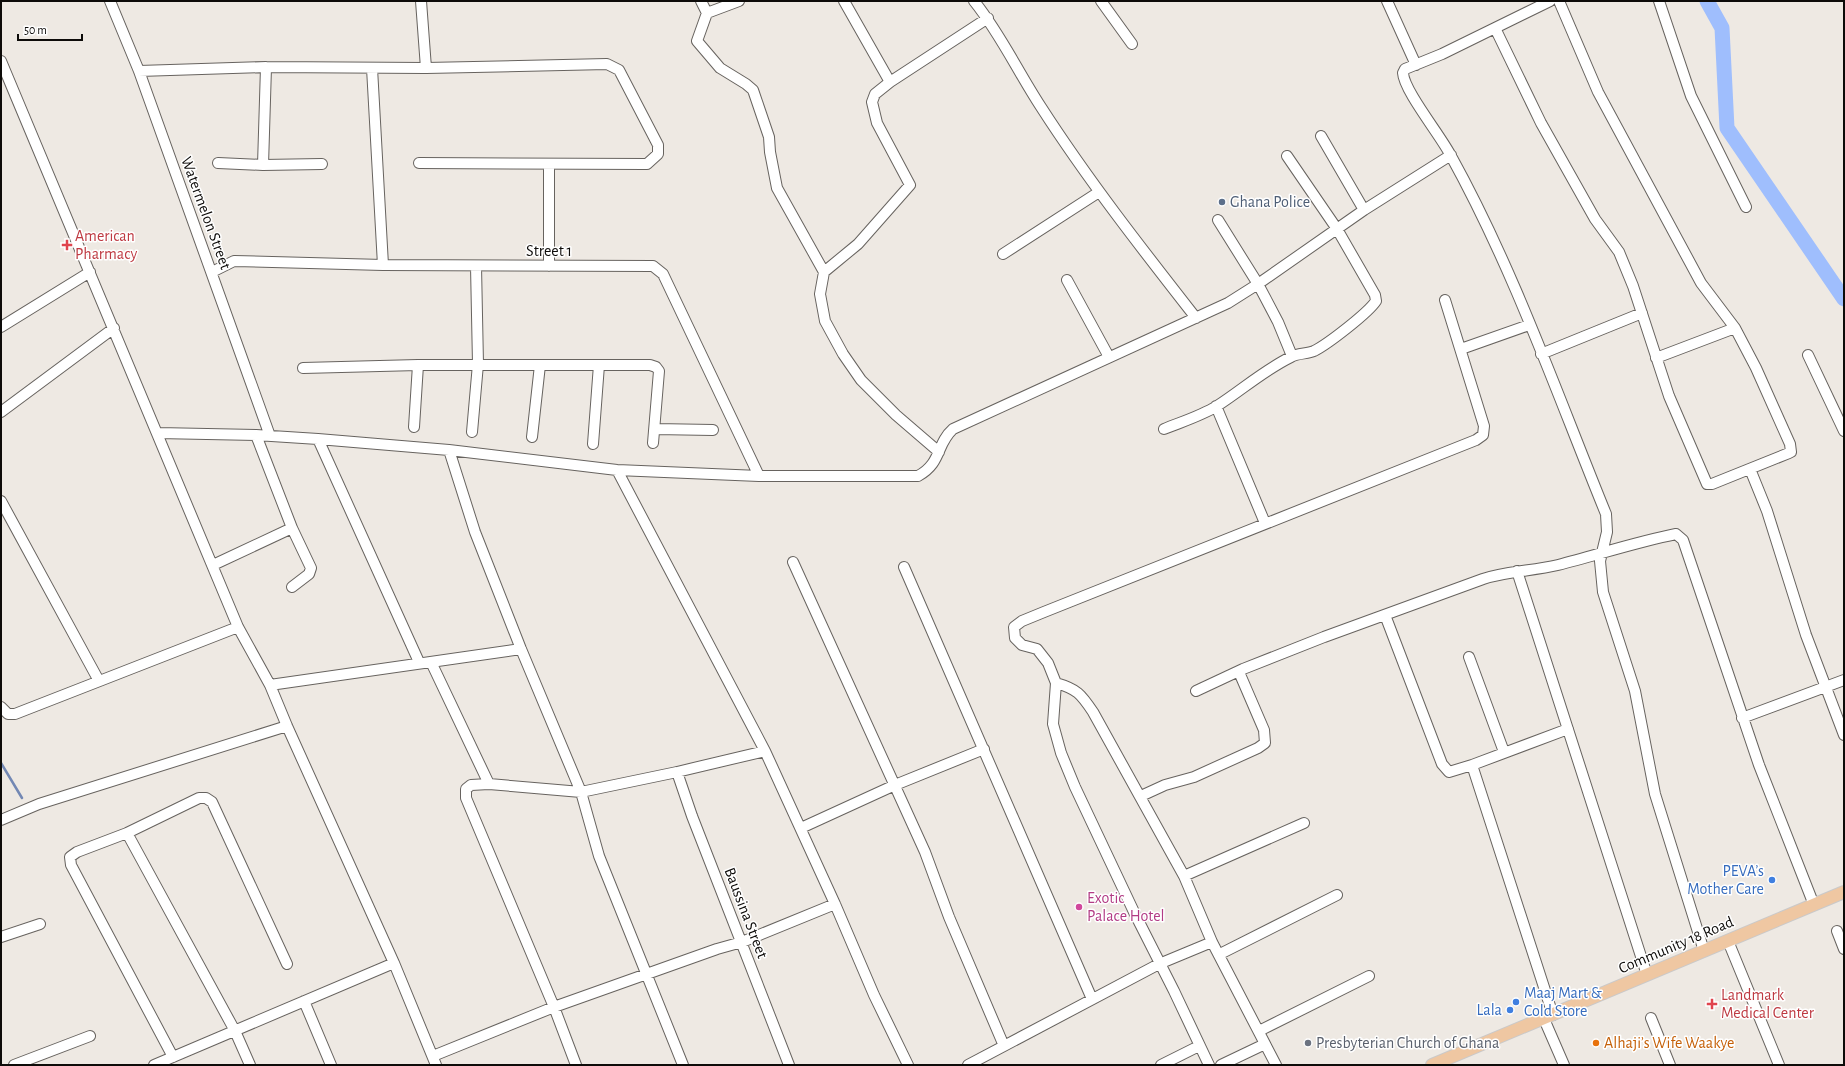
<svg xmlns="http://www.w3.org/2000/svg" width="1845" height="1066" font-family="'Alegreya Sans',sans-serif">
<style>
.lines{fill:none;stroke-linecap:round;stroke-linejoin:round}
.stream{stroke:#7388b4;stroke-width:2.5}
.river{stroke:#9fbefd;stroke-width:15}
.minor-casing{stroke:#67635f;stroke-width:12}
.major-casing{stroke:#cac9c9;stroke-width:14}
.minor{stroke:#fff;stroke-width:10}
.major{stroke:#efc7a2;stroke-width:12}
.service-dot{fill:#5c6f8a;stroke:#fff;stroke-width:1.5}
.health-dot{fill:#e0444e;stroke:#fff;stroke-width:1.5}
.shop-dot{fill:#3f7fe0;stroke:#fff;stroke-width:1.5}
.hotel-dot{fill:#d1479c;stroke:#fff;stroke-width:1.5}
.worship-dot{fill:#6b7280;stroke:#fff;stroke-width:1.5}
.food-dot{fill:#e8710a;stroke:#fff;stroke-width:1.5}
.labels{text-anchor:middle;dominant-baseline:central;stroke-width:3;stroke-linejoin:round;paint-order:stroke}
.service-label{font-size:16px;fill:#4e5e75;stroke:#fff;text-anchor:start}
.street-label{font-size:16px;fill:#0d0b09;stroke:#fff}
.health-label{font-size:16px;fill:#be3a42;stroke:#fff;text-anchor:start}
.shop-label{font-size:16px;fill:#366cbe;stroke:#fff;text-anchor:end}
.hotel-label{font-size:16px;fill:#b23c85;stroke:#fff;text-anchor:start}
.worship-label{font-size:16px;fill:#5b616d;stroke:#fff;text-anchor:start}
.food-label{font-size:16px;fill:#c56008;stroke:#fff;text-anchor:start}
</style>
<rect width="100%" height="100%" fill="#eee9e3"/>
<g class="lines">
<path class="stream" d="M1,763L22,798"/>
<path class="river" d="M1707,1L1722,28L1727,128L1844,299"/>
<g class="minor-casing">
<path id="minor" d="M110,1L139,71L270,436
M421,1L426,68
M701,1L707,13L697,41L720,68L746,84L753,90L769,137L770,152L777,188L824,272L820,294L825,321L843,354L861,380L896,415L939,452
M844,1L890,82
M974,1C1000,33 1018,72 1041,107C1088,180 1142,249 1196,318
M1101,1L1132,44
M1387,1L1416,65
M1550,1L1442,54L1405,69L1403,73C1404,91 1441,136 1451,156C1514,270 1557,394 1606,514L1607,532L1600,561L1603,592L1635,691L1655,794L1704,951
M1659,1L1691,96L1746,207
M707,13L739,1
M1495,28L1541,123L1595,219L1619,252L1633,286L1669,396L1707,484H1712L1789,453L1791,452L1790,444L1756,368L1735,328L1701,283L1598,92L1559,1
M1,61L238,627L270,685L287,726L394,963L436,1065
M372,68L383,265
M139,71L266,67L426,68L607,64L619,70L658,145V154L647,164L419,163
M1321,136L1364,210
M218,163L263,165L322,164
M549,164V266
M263,165L266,67
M1218,220L1258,284L1278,322L1292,356
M1003,254L1099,192
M212,272L234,261L383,265L653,266L663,274L759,476
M824,272L858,244L910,185L877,123L872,102L875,94L890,82L988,18
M1067,280L1109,357
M1,327L90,272
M1461,349L1529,325
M1541,354L1642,313
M1808,355L1844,431
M1656,358L1735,328
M303,368L418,365H650L656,367L659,371L653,443
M1216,406L1265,523
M1,412L114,328
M414,427L418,365
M655,429L713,430
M1164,429C1181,422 1201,416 1217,406C1242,390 1264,370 1291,357C1298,353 1307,354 1314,351C1328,344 1368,313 1376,301L1375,295L1337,229L1287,156
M472,432L478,364L476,266
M158,433L256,435L318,439L449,450L617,470L759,476H918C942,463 936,444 953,429L1228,303L1258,284L1364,210L1451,155
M256,435L292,528
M532,437L540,365
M318,439L419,662
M593,444L599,365
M449,450L475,532L521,649L581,792L599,856L683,1065
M1750,469L1767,511L1806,635L1844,735
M617,470L765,751L835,904L874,995L908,1065
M1,501L99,681
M793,562L925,852L949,917L1004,1046
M213,565L292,528L311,568L309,574L292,587
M904,567L1092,999
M1517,571L1647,975
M1385,615L1442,764L1449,772L1472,765L1568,729
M1469,657L1504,752
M431,662L489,784
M1056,683L1053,724L1061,753L1075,787L1134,912L1174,991L1209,1065
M270,685L521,649
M1196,691L1243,669L1324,637L1483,579C1507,571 1533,571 1558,565C1597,555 1636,542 1676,534L1683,540L1759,765L1814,905
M1,707L8,714H15L238,627
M1742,718L1844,680
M1472,765L1553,1015
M677,772L692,816L789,1065
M1141,796L1165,785L1194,777L1258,748L1265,743L1264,730L1239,672
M1,820L39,804L287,726
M801,828L895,785L984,749
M127,833L235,1031L250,1065
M1184,876L1304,823
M1837,931L1844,949
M1,937L40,924
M1728,941L1779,1065
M1220,954L1337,895
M304,1001L331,1065
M1651,1018L1670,1065
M1544,1019L1564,1065
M1259,1031L1369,976
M433,1056L554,1007L717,949L742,942L835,904
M173,1057L71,865L70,857L77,852L127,833L199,798H206L212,802L287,964
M14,1065L90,1036
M154,1065L394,963
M576,1065L554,1007L466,798V789L471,785L489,784L581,792L677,772L765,751
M968,1065L1159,964L1212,942
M1161,1065L1199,1046
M1221,1065L1265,1044
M1276,1065L1212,942L1184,876L1093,712C1081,694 1077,689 1056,683L1048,663L1037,649L1022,645L1015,638L1014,627L1022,621L1044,612L1476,440L1483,435L1484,426L1445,300"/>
</g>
<g class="major-casing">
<path id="major" d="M1432,1065L1844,892"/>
</g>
<use href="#minor" class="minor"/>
<use href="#major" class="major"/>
</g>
<circle class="service-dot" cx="1222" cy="202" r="4"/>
<g class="health-dot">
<path d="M65 239h4v4h4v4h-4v4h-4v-4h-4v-4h4z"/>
<path d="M1710 998h4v4h4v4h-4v4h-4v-4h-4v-4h4z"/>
</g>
<g class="shop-dot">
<circle cx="1772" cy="880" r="4"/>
<circle cx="1516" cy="1002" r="4"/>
<circle cx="1510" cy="1010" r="4"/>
</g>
<circle class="hotel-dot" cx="1079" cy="907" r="4"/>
<circle class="worship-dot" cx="1308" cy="1043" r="4"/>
<circle class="food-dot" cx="1596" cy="1043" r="4"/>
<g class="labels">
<g class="service-label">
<text x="1230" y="202">Ghana Police</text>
</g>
<g class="street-label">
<text transform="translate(206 213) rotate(70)">Watermelon Street</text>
<text x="549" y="251">Street 1</text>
<text transform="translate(746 913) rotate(69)">Baussina Street</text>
<text transform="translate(1676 945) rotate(-23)">Community 18 Road</text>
</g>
<g class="health-label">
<text x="75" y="236">American<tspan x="75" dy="18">Pharmacy</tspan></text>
<text x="1721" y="995">Landmark<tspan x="1721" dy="18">Medical Center</tspan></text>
</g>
<g class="shop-label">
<text x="1764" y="871">PEVA’s<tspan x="1764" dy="18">Mother Care</tspan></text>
<text x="1524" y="993" text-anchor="start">Maaj Mart &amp;<tspan x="1524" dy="18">Cold Store</tspan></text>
<text x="1502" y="1010">Lala</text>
</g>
<g class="hotel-label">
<text x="1087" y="898">Exotic<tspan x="1087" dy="18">Palace Hotel</tspan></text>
</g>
<g class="worship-label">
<text x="1316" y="1043">Presbyterian Church of Ghana</text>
</g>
<g class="food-label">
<text x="1604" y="1043">Alhaji’s Wife Waakye</text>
</g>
</g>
<rect width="1845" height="1066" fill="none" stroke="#0d0b09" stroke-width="4"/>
<path d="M18 34v6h64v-6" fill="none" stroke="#0d0b09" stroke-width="2"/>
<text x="24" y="34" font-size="12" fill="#0d0b09" stroke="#ffffff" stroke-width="3" paint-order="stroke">50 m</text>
</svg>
